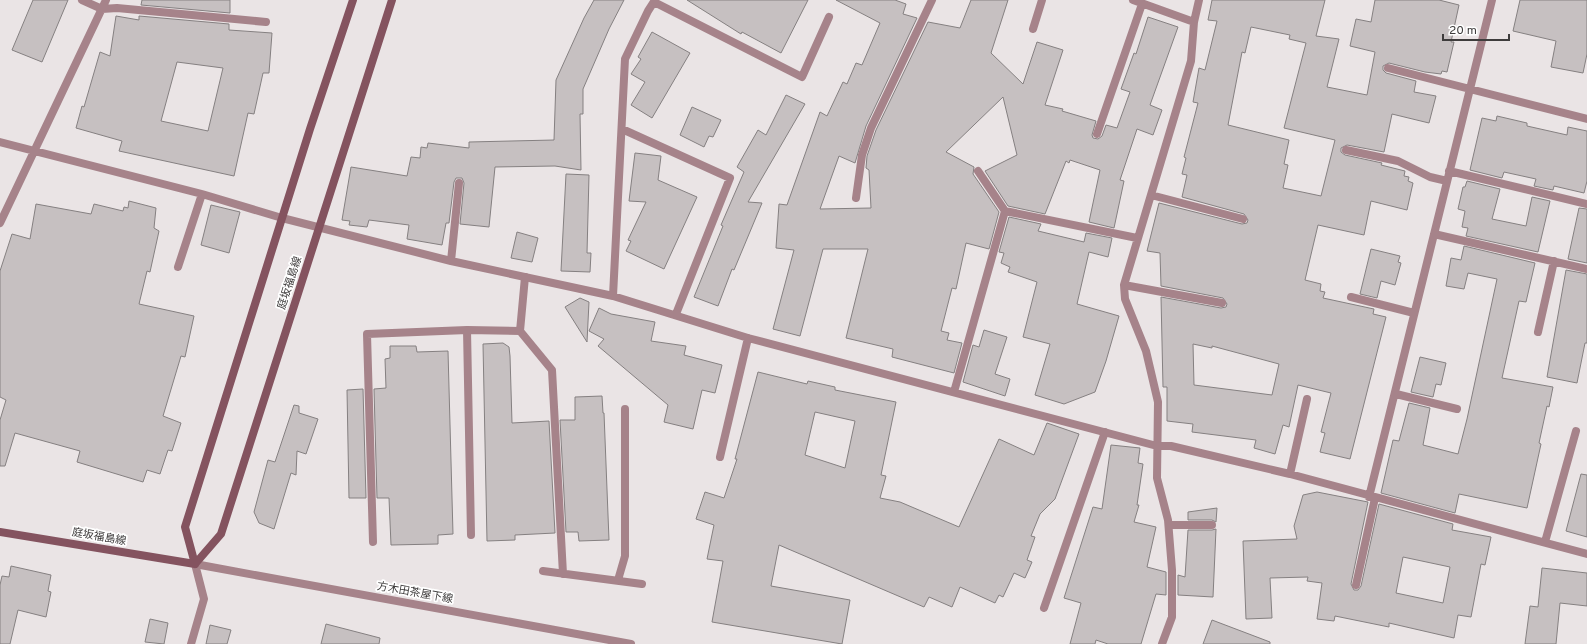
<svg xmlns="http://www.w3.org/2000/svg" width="1587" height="644" font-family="Overpass,'Noto Sans JP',sans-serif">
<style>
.building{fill:#c6c0c1;stroke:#858081;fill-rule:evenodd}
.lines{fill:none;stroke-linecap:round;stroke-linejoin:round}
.service{stroke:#a6838a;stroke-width:8}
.minor{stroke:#a6838a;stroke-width:8}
.tertiary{stroke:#a6838a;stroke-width:8}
.secondary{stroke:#84535f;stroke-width:8}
.labels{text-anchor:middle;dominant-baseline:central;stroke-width:3.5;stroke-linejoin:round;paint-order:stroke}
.street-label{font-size:11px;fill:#3e3c3c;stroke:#fff}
</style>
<rect width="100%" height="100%" fill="#eae4e5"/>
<path class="building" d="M33,0H68L42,62L12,50Z
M142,0H230V13L141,5Z
M594,0H624L609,29L583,89V114H580L581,170L555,166L495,167L489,227L460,224L464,183L462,178H456L454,182L449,223H446L442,245L407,239L409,225L369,220L367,227L349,225L350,221L342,220L351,167L407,176L411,157L420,158L421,147L427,148L428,143L469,148V142L554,140L556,80L584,18Z
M687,0H808L781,53L742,32L741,34Z
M836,0H895L906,4L903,14L917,18L866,126L855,163L839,156L820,209L871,208L869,170L866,168L867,156L876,130L928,22L960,28L971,0H1008L991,53L1023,84L1037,42L1063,50L1045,105L1063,109L1062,111L1096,121L1092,135L1093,138L1098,139L1102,136L1106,125L1117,128L1130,92L1121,89L1134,53L1136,54L1148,17L1178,27L1150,105L1162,110L1153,135L1137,129L1120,180L1124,181L1114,228L1089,222L1100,170L1070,160L1069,163L1066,161L1045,214L1008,206L985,171L1017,155L1003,97L946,152L974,167L973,174L999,212L989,249L966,243L956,289L952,288L941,331L949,333L947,340L962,343L954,373L892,357L893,349L846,338L868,249H823L800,336L773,329L794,250L776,248L779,204L787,205L820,112L827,116L843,82L847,84L856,63L862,65L880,23Z
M1212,0H1325L1316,36L1339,39L1327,87L1367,95L1375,52L1350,46L1356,19L1371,22L1375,0H1439L1459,5L1451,42H1454L1447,72L1442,71L1441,74L1425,72L1389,63L1383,66V70L1386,73L1416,81L1414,92L1436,96L1429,123L1392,114L1384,152L1347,145L1341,148V152L1345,155L1382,163L1381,165L1405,171L1404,176L1409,177L1408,181L1413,183L1407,210L1371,201L1364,235L1318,225L1305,280L1321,284L1320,291L1325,292L1323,298L1374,309L1373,314L1386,317L1350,459L1320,452L1325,433L1321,432L1331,393L1298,385L1289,427L1283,425L1275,454L1254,448L1256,440L1192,432L1193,424L1167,421V387H1163L1161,297L1221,308L1226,307L1227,304L1223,298L1161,286L1160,253L1147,251L1159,203L1242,224L1247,223L1248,220L1244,214L1182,197L1187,175L1182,174L1186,158L1184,157L1198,103L1193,102L1199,68L1205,70L1217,21L1208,20ZM1251,27L1290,35L1289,39L1306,43L1284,128L1335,140L1321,196L1283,188L1288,165L1284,164L1289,140L1228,125L1242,52L1245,53ZM1193,344L1212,348V346L1279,364L1272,395L1194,385Z
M1520,0H1587V54L1583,73L1551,67L1556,41L1513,31Z
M116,16L139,20V16L229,24V30L272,33L269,73H263L254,114L248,113L234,176L119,151L122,141L76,128L82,106L84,107L100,52L110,56ZM177,62L223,68L208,131L161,121Z
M652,32L690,53L652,118L631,105L645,82L631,74L641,59L638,57Z
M786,95L805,104L748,202L762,203L734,270L732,269L718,306L694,297L723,226L721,225L744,172L737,167L758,130L766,135Z
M692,107L721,120L713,137L709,136L704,147L680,135Z
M1497,116L1527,123V126L1567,135L1568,127L1587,131V181L1584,193L1554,186L1553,190L1534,186L1536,179L1504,172L1502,178L1470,170L1482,118L1496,121Z
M635,153L661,156L658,180L697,197L664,269L626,251L631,241L628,240L646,202L629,201Z
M566,174L589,175L587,253H591L590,272L561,271Z
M1467,181L1500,189L1492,219L1526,226L1532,197L1550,201L1538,252L1466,236L1468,228L1462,227L1465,211L1458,209L1463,187H1465Z
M129,201L156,208L154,228L159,231L150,272L147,271L139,304L194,316L185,357L181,356L163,416L181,423L172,451L168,450L160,474L147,470L143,482L77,462L80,451L15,433L5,466H0V420L6,400L0,397V271L12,234L30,239L36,204L91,214L94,204L123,211L124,207L128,208Z
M211,205L240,212L229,253L201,245Z
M1579,208L1587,209V263L1568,259Z
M1009,217L1041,224L1038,231L1084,242L1086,233L1112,238L1108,257L1089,252L1077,304L1119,316L1106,361L1095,392L1064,404L1035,395L1050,344L1023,337L1037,282L1008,272L1010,267L1001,263L1004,253L999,252Z
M517,232L538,238L532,262L511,258Z
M1464,246L1535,263L1526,302L1519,301L1502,378L1553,387L1549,407L1547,406L1539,443L1541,444L1527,508L1459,494L1455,513L1381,493L1393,440L1399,441L1409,403L1430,408L1423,445L1458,454L1467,419L1497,279L1468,273L1464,289L1446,286L1451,258L1461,260Z
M1371,249L1400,256L1398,262L1401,263L1395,285L1381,281L1377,298L1360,294Z
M1566,270L1587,274V343H1585L1577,383L1547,377Z
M580,298L589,302L587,342L565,307Z
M599,308L611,314L655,322L651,341L686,346L684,355L722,365L715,393L702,390L693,429L664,422L668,405L598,346L604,339L589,331Z
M984,330L1007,337L995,374L1010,379L1005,396L963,382L973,345L979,347Z
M503,343L509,347L510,356L512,423L549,421L555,533L515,535V540L487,541L483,344Z
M390,346H416L417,352L448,351L453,534L438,535V544L391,545L389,498H377L374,389L386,388L385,359L390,358Z
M1420,357L1446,363L1441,385L1436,384L1433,397L1411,392Z
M758,372L807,384L808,381L835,387V390L896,402L881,475L886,476L880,498L900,502L959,527L999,439L1034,455L1047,423L1079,434L1055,499L1040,514L1031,536L1035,537L1027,560L1032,562L1025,578L1014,573L1003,597L999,595L995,603L960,587L952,607L929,597L924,607L779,545L771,586L850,600L842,644L712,622L723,561L707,559L714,525L696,519L705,492L724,498L737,459H735ZM815,412L855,421L845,468L805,455Z
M363,389L366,498H349L347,390Z
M602,396L603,413H604L609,540L579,541L578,532H566L560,420H575V397Z
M294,405L299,406V413L318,419L306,454L297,451L296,475L291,473L274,529L259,523L254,512L268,460L275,462Z
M1111,445L1140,448L1138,463L1143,464L1137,505H1139L1134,522L1156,527L1147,567L1166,572V595L1156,594L1141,644H1108L1096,640L1095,644H1070L1081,603L1064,598L1093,507L1102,509Z
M1581,474L1587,475V537L1566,531Z
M1317,492L1368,502L1351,584L1354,590H1358L1361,586L1379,504L1453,524L1452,530L1491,537L1485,565L1481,564L1471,617L1458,615L1454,638L1389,623V627L1335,616L1334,621L1317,619L1322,583L1307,581L1308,577L1270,578L1272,618L1246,619L1243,541L1297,539L1294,526L1303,495ZM1403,557L1450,567L1443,603L1396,593Z
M1217,508L1216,522L1212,520H1188V512Z
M1216,529L1213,597L1178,595V575L1185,577L1188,530H1212Z
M11,566L51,575L48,591L51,592L46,617L18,610L10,644H0V585L2,576L9,577Z
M1542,568L1587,573V606L1560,603L1556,644H1525L1530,606L1538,607Z
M150,619L168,623L164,644L145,642Z
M1212,620L1270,642V644H1203Z
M326,624L380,638L379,644H321Z
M210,625L231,630L227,644H206Z"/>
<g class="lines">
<path class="service" d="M525,277L520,331L552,370L563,574
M467,330L471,535
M373,542L367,334L467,330L520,331
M543,571L642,584
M618,580L625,556V409
M1044,608L1105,432"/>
<path class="minor" d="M82,0L102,9L117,8L266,22
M1133,0L1194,22
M654,2L802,77L829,17
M1033,29L1042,0
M1388,68L1587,119
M622,129L730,178L676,314
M1097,134L1142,4
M0,142L202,194L282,218L451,261L613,296L748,338L1157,446H1171L1290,474L1587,554
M1346,150L1398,161L1430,177L1447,181
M978,171L1005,211
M1449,171L1587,204
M1151,195L1243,219
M856,198L862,155L871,128L932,0
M0,223L106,0
M1434,234L1587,269
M451,261L459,183
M178,267L202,194
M1124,285L1222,303
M613,296L625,59L648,11L655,0
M1351,297L1414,313
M1538,332L1554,261
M954,392L1005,211L1137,238
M1396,394L1457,409
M720,457L748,338
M1290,474L1307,399
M1369,497L1492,0
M1169,525H1212
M1545,542L1576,431
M1356,585L1375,498
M191,644L204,599L195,564
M1162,644L1172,617V570L1168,520L1157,478L1158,402L1146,351L1125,299L1124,285L1191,61L1194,22L1199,0"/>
<path class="tertiary" d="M195,564L631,644"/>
<path class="secondary" d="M0,532L195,564
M195,564L221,534L392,0
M195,564L185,527L310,129L353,0"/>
</g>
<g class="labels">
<g class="street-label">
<text transform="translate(290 283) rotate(-72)">庭坂福島線</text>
<text transform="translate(99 537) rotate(10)">庭坂福島線</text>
<text transform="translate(415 593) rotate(10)">方木田茶屋下線</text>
</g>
</g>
<path d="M1443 34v6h66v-6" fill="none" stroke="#3e3c3c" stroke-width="2"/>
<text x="1449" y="34" font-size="12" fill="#3e3c3c" stroke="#ffffff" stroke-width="3" paint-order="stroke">20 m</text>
</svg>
